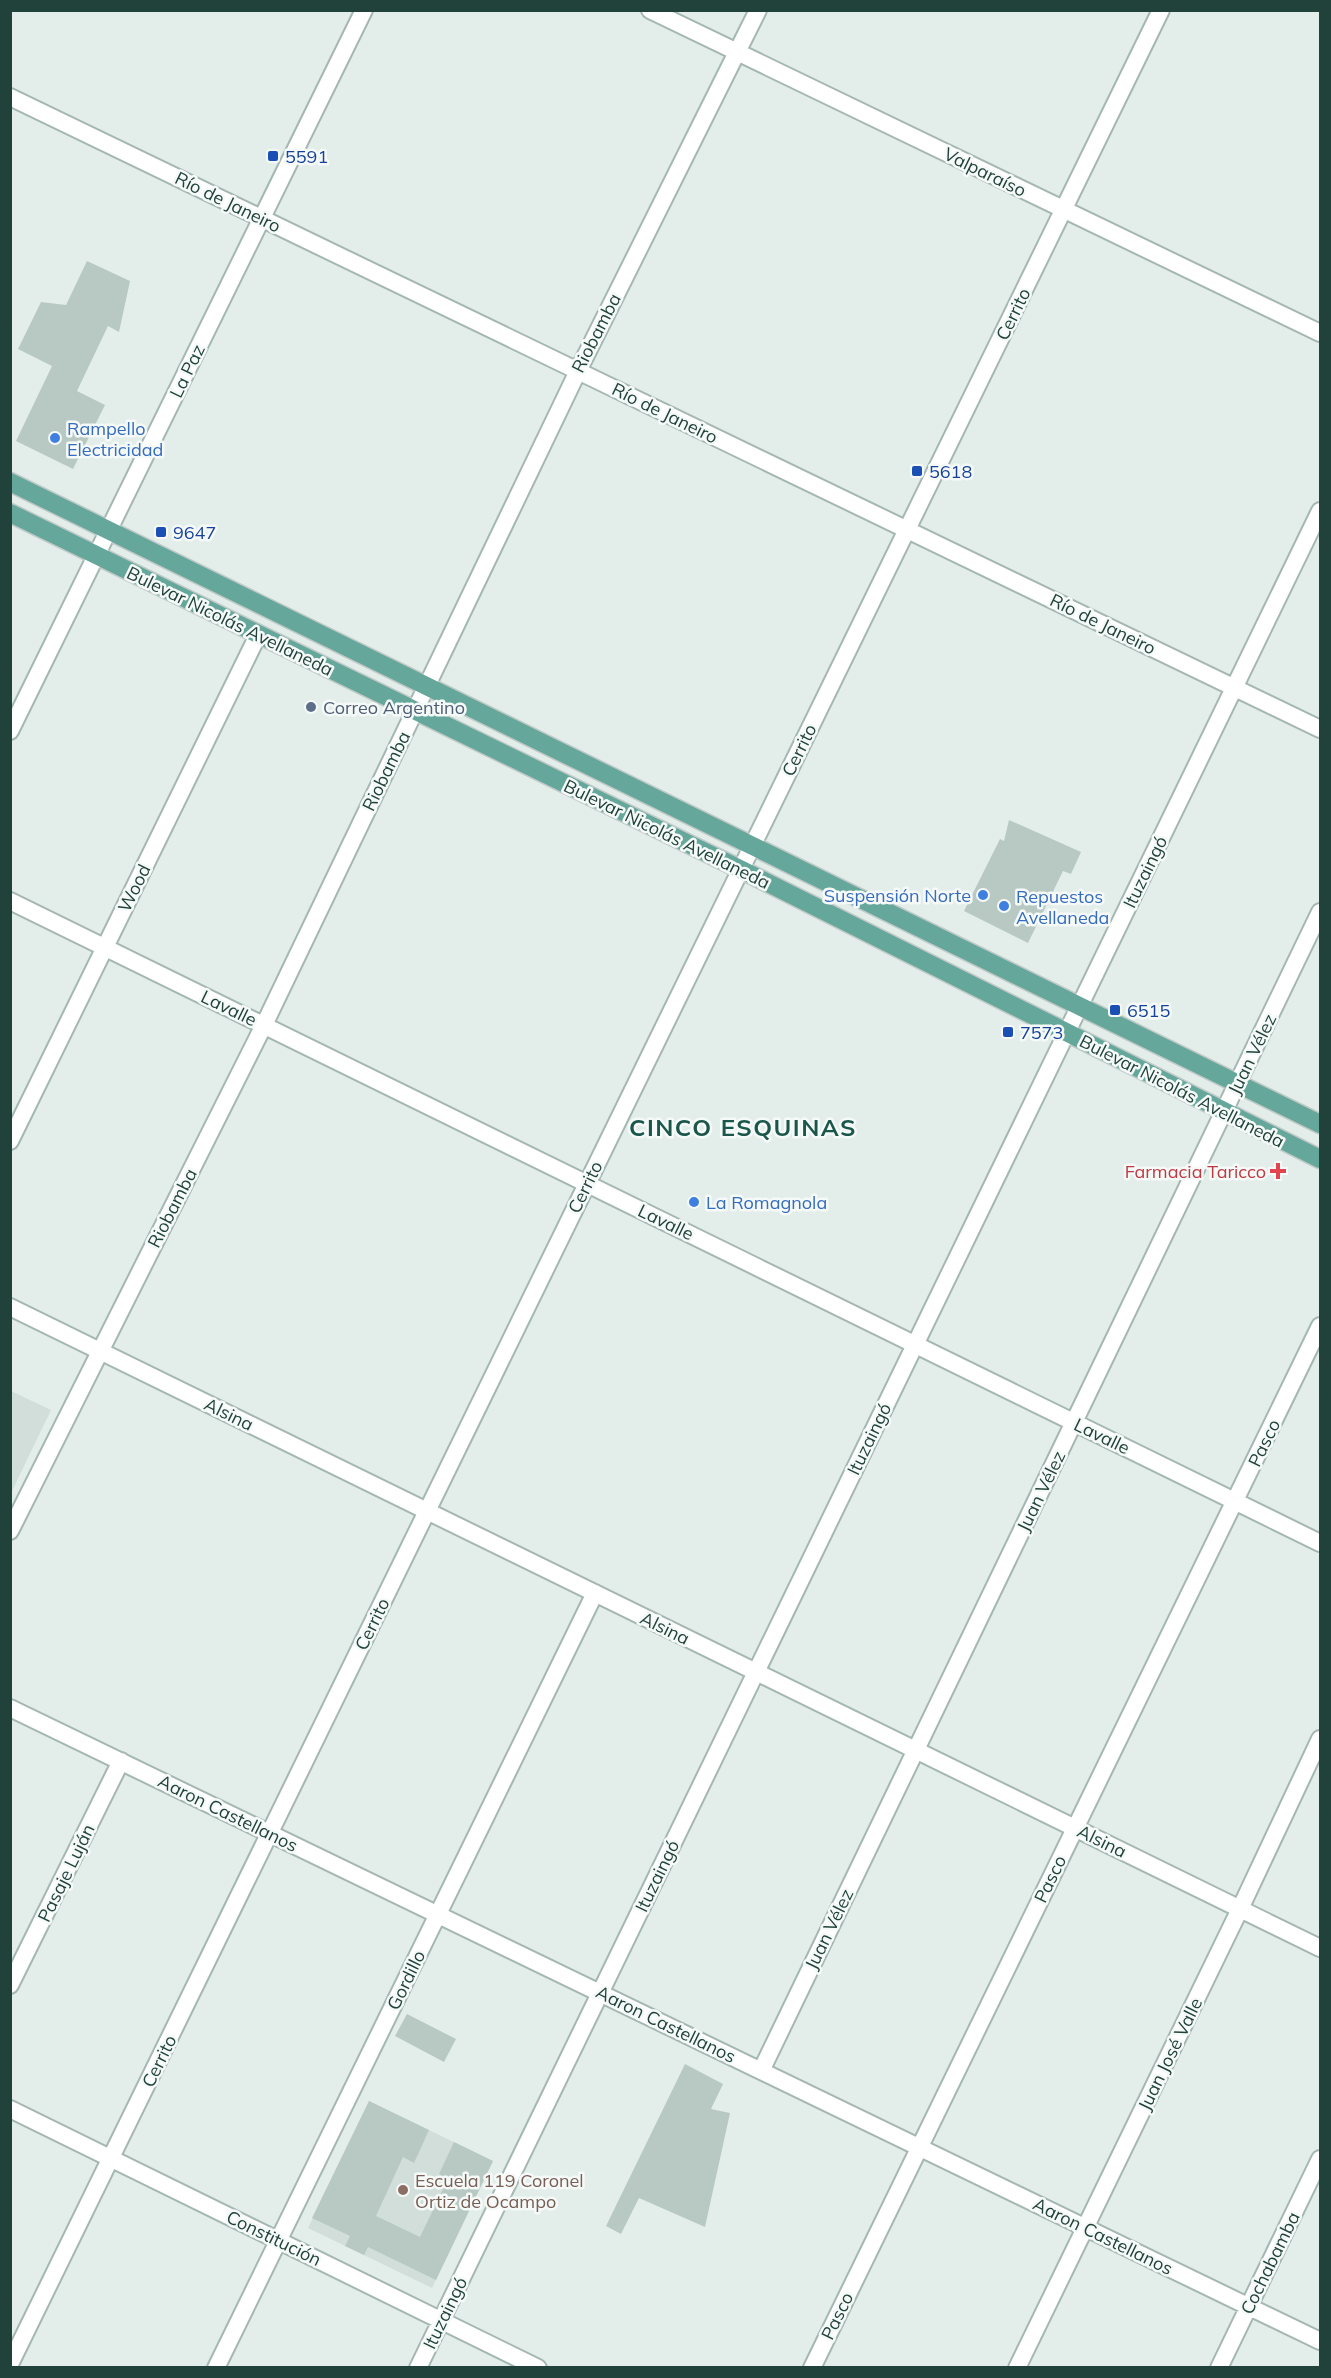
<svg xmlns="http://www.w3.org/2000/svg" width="1331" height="2378" font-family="Mulish,sans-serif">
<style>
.built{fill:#d1ded9}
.building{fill:#b8c9c3}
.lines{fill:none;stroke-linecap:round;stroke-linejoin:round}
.street-casing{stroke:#a5b7b2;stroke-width:20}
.primary-casing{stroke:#c1cac8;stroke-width:21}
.street{stroke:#fff;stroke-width:16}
.primary{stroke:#65a79a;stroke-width:18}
.transit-dot{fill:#1a4fb4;stroke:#f5faf8;stroke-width:2}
.shop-dot{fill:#3f7fe0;stroke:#f5faf8;stroke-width:2}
.service-dot{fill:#5c6f8a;stroke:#f5faf8;stroke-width:2}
.health-dot{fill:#e0444e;stroke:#f5faf8;stroke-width:2}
.education-dot{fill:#8d6e63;stroke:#f5faf8;stroke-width:2}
.labels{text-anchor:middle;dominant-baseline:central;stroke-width:5;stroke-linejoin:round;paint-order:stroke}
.transit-label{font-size:18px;fill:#164399;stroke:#f5faf8;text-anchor:start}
.street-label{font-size:18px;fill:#21423b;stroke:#f5faf8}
.shop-label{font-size:18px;fill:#366cbe;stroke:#f5faf8;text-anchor:start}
.service-label{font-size:18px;fill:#4e5e75;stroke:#f5faf8;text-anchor:start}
.health-label{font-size:18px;fill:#be3a42;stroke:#f5faf8;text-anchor:end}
.education-label{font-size:18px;fill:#785e54;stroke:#f5faf8;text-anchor:start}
.district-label{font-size:24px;font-weight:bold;letter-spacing:1.5px;fill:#1b564b;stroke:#f5faf8}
</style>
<rect width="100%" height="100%" fill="#e3eeea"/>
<path class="built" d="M11,1391L51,1410L11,1493Z
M369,2101L493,2161L432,2288L308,2228Z"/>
<path class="building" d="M87,261L130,281L119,332L108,326L77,391L105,405L73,469L16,441L52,366L18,349L41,302L66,305Z
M1009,820L1081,852L1071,874L1063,871L1028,943L964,911L1000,839L1004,841Z
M407,2014L456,2039L444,2062L395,2036Z
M685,2064L723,2084L711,2109L730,2113L705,2227L639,2198L621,2234L606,2226Z
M369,2101L429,2130L414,2163L403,2157L376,2216L420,2237L448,2179L439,2174L454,2142L493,2161L436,2280L368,2247L364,2255L345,2246L350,2236L312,2218Z"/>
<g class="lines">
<g class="street-casing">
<path id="street" d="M650,10L1320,333
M10,97L1320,729
M10,731L364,10
M10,901L1320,1543
M10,1141L258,635
M10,1307L1320,1948
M10,1531L264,1025L578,371L758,10
M10,1708L1320,2341
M10,1985L121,1761
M761,2071L1320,912
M10,2109L538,2368
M10,2364L1161,10
M216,2368L595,1593
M418,2368L1320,511
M812,2368L1320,1326
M1017,2368L1240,1909L1320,1739
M1219,2368L1320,2159"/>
</g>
<g class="primary-casing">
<path id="primary" d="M10,482L1320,1124
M10,513L740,869L1320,1159"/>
</g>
<use href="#street" class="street"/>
<use href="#primary" class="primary"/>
</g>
<g class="transit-dot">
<rect x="267" y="150" width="12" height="12" rx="3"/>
<rect x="911" y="465" width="12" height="12" rx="3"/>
<rect x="155" y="526" width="12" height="12" rx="3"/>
<rect x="1109" y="1004" width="12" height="12" rx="3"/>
<rect x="1002" y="1026" width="12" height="12" rx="3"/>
</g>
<g class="shop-dot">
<circle cx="55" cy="438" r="6"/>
<circle cx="983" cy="895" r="6"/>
<circle cx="1004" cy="906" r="6"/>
<circle cx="694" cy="1202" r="6"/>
</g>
<circle class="service-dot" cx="311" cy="707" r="6"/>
<path class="health-dot" d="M1275 1162h6v6h6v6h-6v6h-6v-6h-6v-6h6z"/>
<circle class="education-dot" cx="403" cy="2190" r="6"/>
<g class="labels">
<g class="transit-label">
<text x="285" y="156">5591</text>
<text x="929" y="471">5618</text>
<text x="173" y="532">9647</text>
<text x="1127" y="1010">6515</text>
<text x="1020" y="1032">7573</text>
</g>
<g class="street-label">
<text transform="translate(985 172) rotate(26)">Valparaíso</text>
<text transform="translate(228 202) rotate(26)">Río de Janeiro</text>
<text transform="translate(1013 314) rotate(-64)">Cerrito</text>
<text transform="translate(596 333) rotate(-63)">Riobamba</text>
<text transform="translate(187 371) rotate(-64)">La Paz</text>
<text transform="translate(665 413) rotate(26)">Río de Janeiro</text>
<text transform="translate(230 621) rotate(26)">Bulevar Nicolás Avellaneda</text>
<text transform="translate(1103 624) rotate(26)">Río de Janeiro</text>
<text transform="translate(799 750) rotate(-64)">Cerrito</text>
<text transform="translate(386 771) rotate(-64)">Riobamba</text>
<text transform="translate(667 834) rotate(26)">Bulevar Nicolás Avellaneda</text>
<text transform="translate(1145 872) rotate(-64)">Ituzaingó</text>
<text transform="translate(134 888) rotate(-64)">Wood</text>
<text transform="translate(229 1008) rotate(26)">Lavalle</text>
<text transform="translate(1252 1054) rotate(-64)">Juan Vélez</text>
<text transform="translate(1182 1091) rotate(27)">Bulevar Nicolás Avellaneda</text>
<text transform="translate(585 1187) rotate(-64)">Cerrito</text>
<text transform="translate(172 1208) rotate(-63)">Riobamba</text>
<text transform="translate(666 1222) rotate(26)">Lavalle</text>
<text transform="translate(229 1414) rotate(26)">Alsina</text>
<text transform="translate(1102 1436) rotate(26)">Lavalle</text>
<text transform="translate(869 1439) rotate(-64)">Ituzaingó</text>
<text transform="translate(1264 1443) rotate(-64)">Pasco</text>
<text transform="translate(1041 1491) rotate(-64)">Juan Vélez</text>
<text transform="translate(372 1624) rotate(-64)">Cerrito</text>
<text transform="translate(665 1628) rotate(26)">Alsina</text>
<text transform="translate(228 1813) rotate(26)">Aaron Castellanos</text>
<text transform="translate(1102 1841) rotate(26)">Alsina</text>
<text transform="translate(66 1873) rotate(-64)">Pasaje Luján</text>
<text transform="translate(657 1876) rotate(-64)">Ituzaingó</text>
<text transform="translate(1050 1879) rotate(-64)">Pasco</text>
<text transform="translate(829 1929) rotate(-64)">Juan Vélez</text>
<text transform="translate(406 1980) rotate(-64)">Gordillo</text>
<text transform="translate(666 2024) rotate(26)">Aaron Castellanos</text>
<text transform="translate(1170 2054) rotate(-64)">Juan José Valle</text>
<text transform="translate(159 2061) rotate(-64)">Cerrito</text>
<text transform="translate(1103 2236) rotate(26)">Aaron Castellanos</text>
<text transform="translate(274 2238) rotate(26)">Constitución</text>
<text transform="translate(1270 2263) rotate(-64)">Cochabamba</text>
<text transform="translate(445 2313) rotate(-64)">Ituzaingó</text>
<text transform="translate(837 2316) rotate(-64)">Pasco</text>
</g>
<g class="shop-label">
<text x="67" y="428">Rampello<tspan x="67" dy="21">Electricidad</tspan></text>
<text x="971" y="895" text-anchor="end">Suspensión Norte</text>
<text x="1016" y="896">Repuestos<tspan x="1016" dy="21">Avellaneda</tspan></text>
<text x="706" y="1202">La Romagnola</text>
</g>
<g class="service-label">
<text x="323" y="707">Correo Argentino</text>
</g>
<g class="health-label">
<text x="1266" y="1171">Farmacia Taricco</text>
</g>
<g class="education-label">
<text x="415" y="2180">Escuela 119 Coronel<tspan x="415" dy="21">Ortiz de Ocampo</tspan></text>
</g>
<g class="district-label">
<text x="743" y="1127">CINCO ESQUINAS</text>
</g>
</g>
<rect width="1331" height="2378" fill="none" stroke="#21423b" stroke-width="24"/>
</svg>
